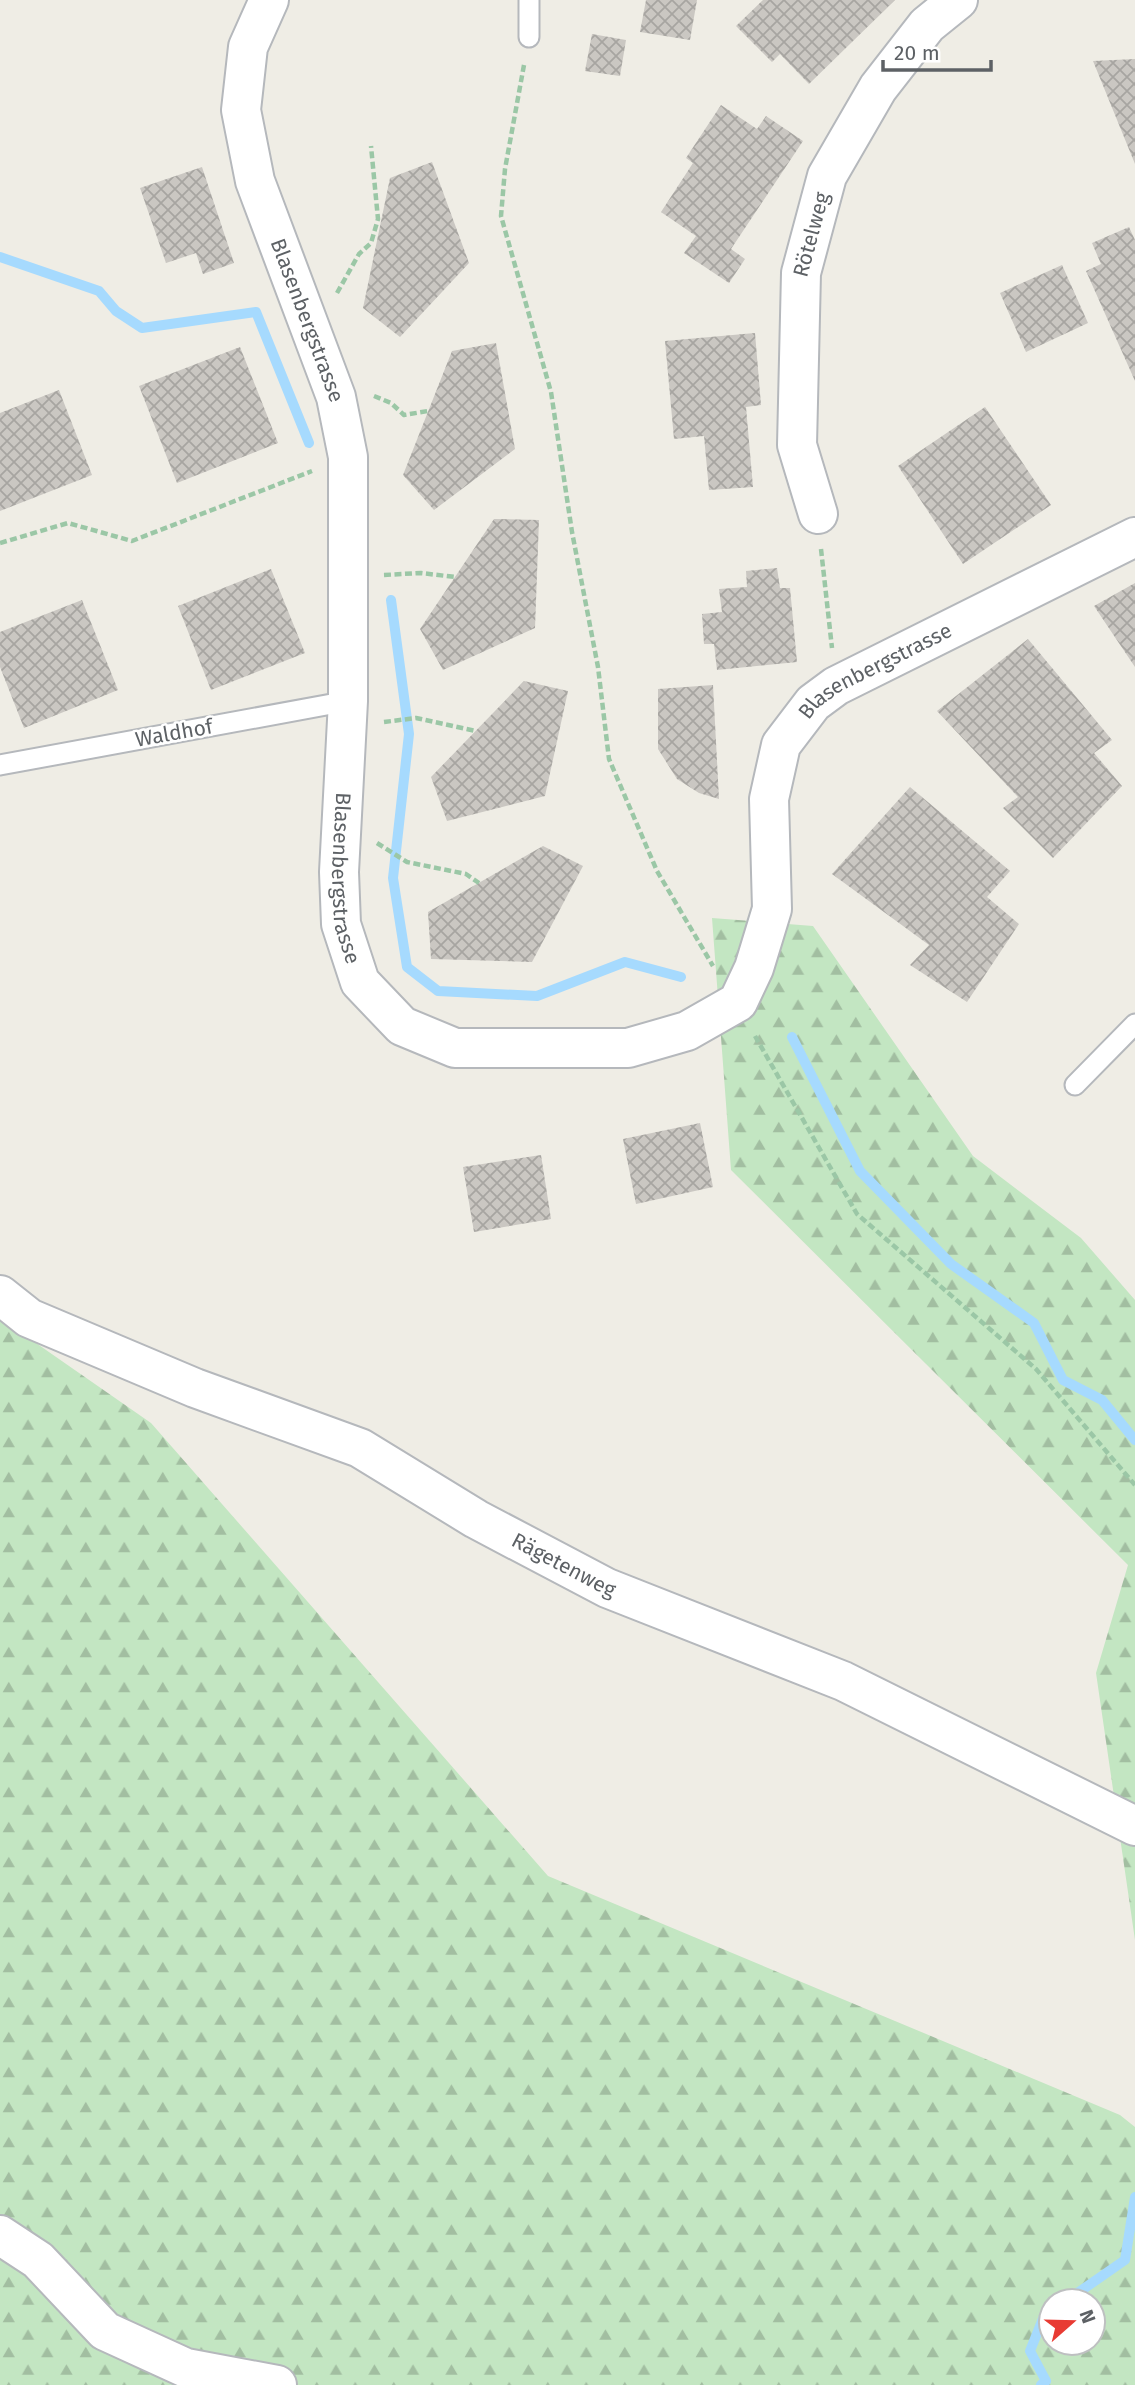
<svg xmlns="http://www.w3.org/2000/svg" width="1135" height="2385" font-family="'Fira Sans',sans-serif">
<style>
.forest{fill:url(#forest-firs);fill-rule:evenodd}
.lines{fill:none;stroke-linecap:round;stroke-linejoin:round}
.stream{stroke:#a6dafe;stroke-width:10}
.building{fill:url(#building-cross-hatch)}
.lane-casing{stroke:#b5b8bc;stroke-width:23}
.street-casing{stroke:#b5b8bc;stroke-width:42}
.path{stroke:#9bc7a6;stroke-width:4.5;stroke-dasharray:7 3.5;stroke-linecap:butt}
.lane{stroke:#fff;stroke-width:19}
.street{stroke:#fff;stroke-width:38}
.labels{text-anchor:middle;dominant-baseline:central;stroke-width:5;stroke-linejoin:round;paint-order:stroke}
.street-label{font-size:21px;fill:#5d6165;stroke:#fff}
</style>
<defs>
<pattern id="forest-firs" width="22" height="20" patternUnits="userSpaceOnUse" patternTransform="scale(1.75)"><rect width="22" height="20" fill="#c3e6c2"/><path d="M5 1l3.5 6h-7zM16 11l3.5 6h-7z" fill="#a2bea1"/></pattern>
<pattern id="building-cross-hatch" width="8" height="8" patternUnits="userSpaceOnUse" patternTransform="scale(1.75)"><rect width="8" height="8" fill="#cac7c2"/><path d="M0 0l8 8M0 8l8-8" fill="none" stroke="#a7a5a1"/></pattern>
</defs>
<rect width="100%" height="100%" fill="#efede5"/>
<path class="forest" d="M712,918L813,926L973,1156L1081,1238L1135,1300V1940L1096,1673L1128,1565L731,1170Z
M0,1318L151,1423L548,1876L1120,2115L1135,2127V2385H0ZM1051,2301H1093V2343H1051Z"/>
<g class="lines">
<path class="stream" d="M0,257L99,291L116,311L142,328L256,312L309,443
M391,600L409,734L393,878L407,967L438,991L537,996L625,962L681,977
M792,1037L860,1171L951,1264L1034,1323L1063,1380L1102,1400L1135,1440
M1066,2301L1125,2260L1135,2197
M1041,2385L1046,2381L1030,2351L1044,2316L1051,2311"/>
</g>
<path class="building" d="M646,0H697L690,40L640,32Z
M763,0H895L809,84L780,54L772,62L736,26Z
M592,34L626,40L620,76L585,71Z
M1135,59V164L1093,61Z
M721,105L757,129L766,116L803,141L731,249L745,259L729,283L684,253L696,236L661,212L693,163L686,158Z
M432,162L469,263L400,337L363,308L390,178Z
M202,167L234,263L203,274L196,253L166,263L140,188Z
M1129,227L1135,240V381L1086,271L1101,264L1092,243Z
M1062,265L1088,323L1026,352L1000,293Z
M755,333L761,405L746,407L753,487L709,490L704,436L674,439L665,341Z
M496,343L515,449L434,510L403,475L452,351Z
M240,347L278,443L177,483L139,386Z
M59,390L92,475L0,511V413Z
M985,407L1051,505L963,564L898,466Z
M494,519L539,520L535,628L443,670L420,629Z
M777,568L780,588H790L797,662L717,670L714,644H704L702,614L722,612L719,589L747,587L746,571Z
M271,569L305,653L211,690L178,606Z
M1135,583V667L1094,606Z
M82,600L118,690L24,728L0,667V632Z
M1028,639L1112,740L1094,753L1122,786L1053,858L1003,808L1018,797L937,711Z
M524,681L568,691L545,796L447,821L431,777Z
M713,685L719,799L699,793L677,779L658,749V689Z
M910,787L1010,871L987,897L1019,924L967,1002L910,965L929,945L832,874Z
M543,846L583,866L532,962L431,959L428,912Z
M700,1123L713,1187L636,1204L623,1139Z
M541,1155L551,1219L474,1232L463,1167Z"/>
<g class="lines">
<g class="lane-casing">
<path id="lane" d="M529,0V37
M0,765L348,701
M1075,1085L1135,1024"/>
</g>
<g class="street-casing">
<g id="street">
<path id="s1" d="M269,0L248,47L241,110L255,181L336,397L348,457V701L339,872L341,924L360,982L402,1026L455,1048H628L687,1031L738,1002L754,968L772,909L769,799L781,745L813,703L836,686L1135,537"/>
<path id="s2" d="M818,514L797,445L801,273L827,176L878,88L927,25L958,0"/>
<path id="s3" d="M0,1295L29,1318L195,1388L360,1448L476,1519L607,1588L843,1681L1135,1826"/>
<path d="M0,2235L38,2260L105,2331L186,2368L277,2385"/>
</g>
</g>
<path class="path" d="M524,65L505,169L501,216L551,392L572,532L598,667L609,759L657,871L713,966
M337,293L359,254L371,243L378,219L371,146
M374,396L391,403L404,415L428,411
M0,543L68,523L132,541L312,471
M821,549L832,648
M384,575L421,573L455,577
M384,722L416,718L476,731
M377,843L407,862L466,874L479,883
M755,1036L857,1214L1036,1369L1135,1485"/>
<use href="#lane" class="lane"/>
<use href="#street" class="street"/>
</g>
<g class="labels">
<g class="street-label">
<text stroke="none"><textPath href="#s2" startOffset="284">Rötelweg</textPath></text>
<text stroke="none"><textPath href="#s1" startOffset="336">Blasenbergstrasse</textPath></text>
<text stroke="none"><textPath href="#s1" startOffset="1806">Blasenbergstrasse</textPath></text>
<text transform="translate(174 733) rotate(-10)">Waldhof</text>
<text stroke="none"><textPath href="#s1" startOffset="901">Blasenbergstrasse</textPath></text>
<text stroke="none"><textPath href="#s3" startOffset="628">Rägetenweg</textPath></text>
</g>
</g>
<g transform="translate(1072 2322) rotate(70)"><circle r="33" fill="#ffffff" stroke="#bec0c1" stroke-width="2"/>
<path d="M0-5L12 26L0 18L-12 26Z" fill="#e83b33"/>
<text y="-10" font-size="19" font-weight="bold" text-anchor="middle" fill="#5d6165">N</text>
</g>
<path d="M883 60v10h108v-10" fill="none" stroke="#5d6165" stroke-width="3.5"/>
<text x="894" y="60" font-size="21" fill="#5d6165" stroke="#ffffff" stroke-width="5" paint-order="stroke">20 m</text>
</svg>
